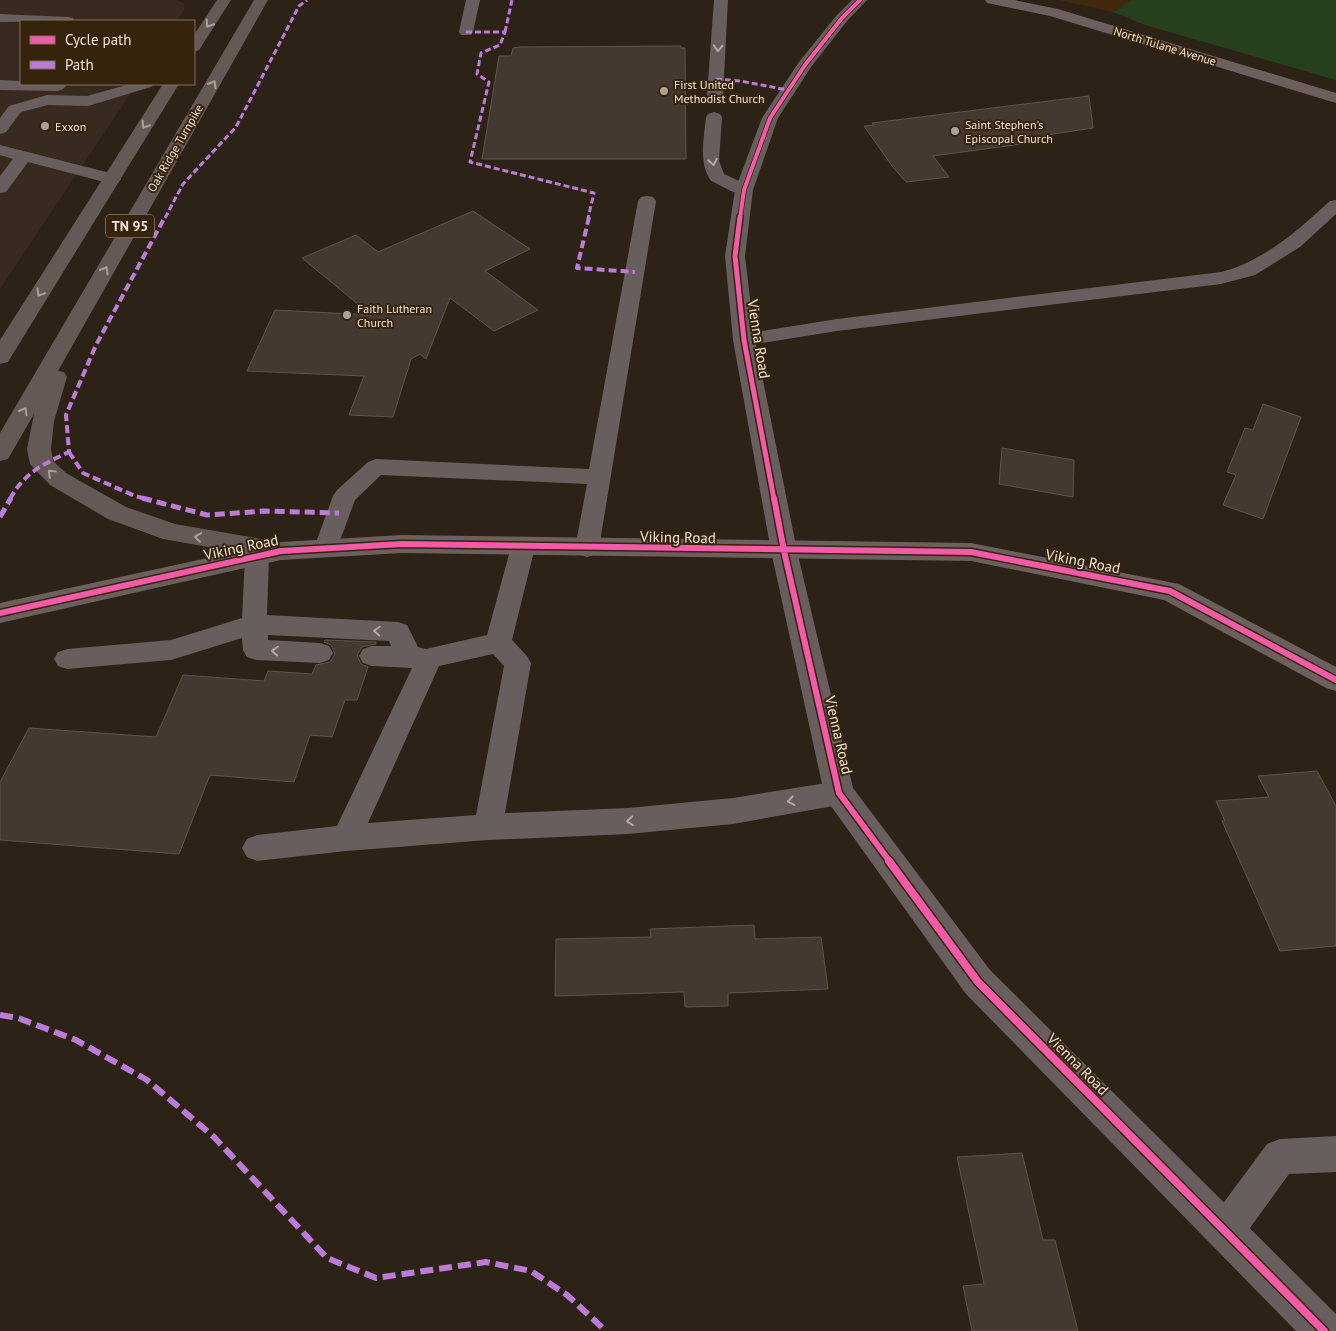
<svg xmlns="http://www.w3.org/2000/svg" width="1336" height="1331" font-family="'PT Sans',sans-serif">
<style>
.commercial{fill:#392a1f}
.built{fill:#40290d}
.green{fill:#26401d}
.building{fill:#433930;stroke:#5e544b}
.lines{fill:none;stroke-linecap:round;stroke-linejoin:round}
.lane{fill:#685e5d;fill-rule:evenodd}
.street{fill:#685e5d;fill-rule:evenodd}
.secondary{fill:#6c5f5d;fill-rule:evenodd}
.highway{fill:#655956;fill-rule:evenodd}
.quiet-far3{stroke:#bd7bd9;stroke-width:3;stroke-dasharray:6 3;stroke-linecap:butt}
.quiet-far2{stroke:#bd7bd9;stroke-width:4;stroke-dasharray:8 4;stroke-linecap:butt}
.quiet-far1{stroke:#bd7bd9;stroke-width:5;stroke-dasharray:10 5;stroke-linecap:butt}
.quiet{stroke:#bd7bd9;stroke-width:6;stroke-dasharray:13 6;stroke-linecap:butt}
.cycleway-far3-casing{stroke:#36230c;stroke-width:5.5}
.cycleway-far2-casing{stroke:#36230c;stroke-width:8}
.cycleway-far1-casing{stroke:#36230c;stroke-width:9}
.cycleway-casing{stroke:#36230c;stroke-width:11}
.cycleway-far3{stroke:#f35aa7;stroke-width:4}
.cycleway-far2{stroke:#f35aa7;stroke-width:5}
.cycleway-far1{stroke:#f35aa7;stroke-width:6}
.cycleway{stroke:#f35aa7;stroke-width:8}
.oneway{stroke:#ac9f97}
.oneway2{stroke:#b4a8a1}
.poi-dot{fill:#ada194;stroke:#36230c;stroke-width:2}
.labels{text-anchor:middle;dominant-baseline:central;stroke-width:4;stroke-linejoin:round;paint-order:stroke}
.far-street-label{font-size:12px;fill:#f3e5d8;stroke:#36230c}
.far-poi-label{font-size:12px;fill:#f3e5d8;stroke:#36230c;text-anchor:start}
.shield{fill:#36230c;stroke:#baab9b;stroke-width:1}
.shield-label{font-size:14px;font-weight:bold;fill:#f3e5d8}
.street-label{font-size:15px;fill:#f3e5d8;stroke:#36230c}
</style>
<rect width="100%" height="100%" fill="#2c2216"/>
<path class="commercial" d="M0,0H176L184,3V10L177,21H21V84H137L0,289Z"/>
<path class="built" d="M1059,0H1132L1113,12Z"/>
<path class="green" d="M1132,0H1336V80L1145,25L1113,12Z"/>
<path class="building" d="M681,46V48H685L686,159H482L499,56H511L513,48L520,47Z
M1089,96L1093,128L1040,136L1044,141L933,156L949,177L906,182L892,166L864,126L874,125L872,123Z
M473,211L530,249L485,271L538,310L494,331L450,298L426,359L420,354L411,359L393,417L349,415L364,376L247,371L275,310L371,315L302,258L356,235L378,252Z
M1263,404L1301,417L1263,519L1223,505L1236,475L1227,472L1245,428L1253,430Z
M1002,448L1074,460L1073,497L999,484Z
M325,640L376,642V644L362,647L357,655L361,664L368,667L357,700H345L332,737L310,735L294,782L210,775L179,854L0,840V782L29,728L156,737L183,675L264,681L268,671L312,674L316,665L330,662L335,654L331,645L324,642Z
M1317,771L1336,806V946L1280,951L1222,821H1225L1216,801L1269,797L1258,776Z
M754,925L755,939L821,937L828,989L728,993V1006L685,1007L684,992L555,996L556,939L651,937L650,929Z
M1022,1153L1043,1240H1055L1078,1331H972L963,1286L984,1284L957,1157Z"/>
<g class="lines">
<path class="lane" d="M466,0H480L473,32L471,35H461L459,32Z
M714,0H728L723,95L721,98H709L707,95Z
M0,14L68,17L73,18L75,21L0,22Z
M0,80L21,81V84H64L66,86L63,89L58,91L0,90Z
M130,84H154L151,87L88,106L48,105L21,112L6,132L0,134V118L9,106L47,95L87,96Z
M714,112L720,114L722,117L719,161L724,174L750,186L753,190L750,194C737,197 723,186 711,181C698,162 704,138 706,117L708,114Z
M0,145L118,175L121,179L118,183L112,184L28,162L6,192L0,193V176L13,159L0,155Z
M647,196L653,197L656,201L599,548L596,554L587,557L578,554L575,548L587,484L381,475L355,500L335,554L326,557L317,554L314,548L333,496L337,490L368,462L376,459L589,469L638,201L641,197Z
M1336,200V214L1300,247L1255,275L1221,284L837,331L744,346L737,344L734,340L737,336L744,334L837,319L1221,272C1264,261 1297,231 1330,201Z
M523,538L532,541L535,547L512,640L527,656L531,663L505,813L628,808L733,798L839,781L849,784L853,793L849,802L839,805L733,824L628,834L488,840L346,851L257,861L247,857L242,848L247,839L257,835L337,826L412,668L372,666L363,663L359,656L363,649L372,646H391L389,641L268,635V640L320,643L329,646L333,653L329,660L320,663L256,660L247,657L243,650L242,638L171,660L67,669L58,666L54,659L58,652L67,649L171,640L242,618L245,556L248,550L257,547L266,550L269,556L267,615L398,622L407,625L418,647L426,649L487,635L511,547L514,541ZM493,654L504,666L476,815L368,823L439,666Z
M1336,1136V1172L1289,1174L1239,1243L1226,1248L1213,1243L1208,1230L1213,1217L1267,1144L1280,1139Z"/>
<path class="street" d="M852,0H867L847,21L811,67L778,118L753,190L745,256L755,340L797,551L853,788L990,970L1336,1314V1331H1296L966,994L828,802L824,793L771,551L733,340L725,256L735,190L762,118L799,62L837,15Z"/>
<path class="secondary" d="M985,0H1014L1058,9L1336,93V103L1050,16L992,4L987,3Z
M402,535L971,543L1179,584L1336,667V691L1326,688L1164,600L971,561L402,553L281,560L0,623V603L281,542Z"/>
<path class="highway" d="M217,0H231L199,50L194,52V35Z
M254,0H268L58,371L64,372L67,377L54,421L51,449L53,461L66,473L126,507L175,524L290,544L294,551L290,558L281,560L163,539L108,519L50,485L30,464L27,449L34,414L8,459L0,461V433Z
M163,84H179L11,357L8,362L0,364V340Z"/>
<path class="quiet-far3" d="M466,32H505L500,45L481,53L477,74L489,82L470,162L594,193L588,218
M505,32L512,0
M716,79L740,81L788,90
M165,218L183,184L236,127L299,6L307,0"/>
<path class="quiet-far2" d="M589,217L577,268L635,272
M69,452L83,473L135,496L147,499
M10,499C24,473 43,464 69,452L66,415L96,345L165,217"/>
<path class="quiet-far1" d="M142,498L207,515L265,511L339,513
M0,517L11,498"/>
<path class="quiet" d="M0,1015L18,1018L76,1040L147,1080L214,1137L327,1258L376,1278L486,1262L531,1271L567,1295L606,1331"/>
<g class="cycleway-far3-casing">
<path id="cycleway-far3" d="M740,218L744,190L770,118L805,65L842,18L860,0"/>
</g>
<g class="cycleway-far2-casing">
<path id="cycleway-far2" d="M740,217L735,256L744,340L774,499"/>
</g>
<g class="cycleway-far1-casing">
<path id="cycleway-far1" d="M774,498L784,551L839,793L890,862
M0,613L281,551L402,544L971,552L1170,591L1336,680"/>
</g>
<g class="cycleway-casing">
<path id="cycleway" d="M889,861L978,982L1324,1331"/>
</g>
<use href="#cycleway-far3" class="cycleway-far3"/>
<use href="#cycleway-far2" class="cycleway-far2"/>
<use href="#cycleway-far1" class="cycleway-far1"/>
<use href="#cycleway" class="cycleway"/>
</g>
<defs><path id="oneway-chevron" d="M-2-3.5L2.5 0L-2 3.5" fill="none" stroke-width="1.6" stroke-linecap="round" stroke-linejoin="round" transform="scale(1.25)"/></defs>
<g class="oneway">
<use href="#oneway-chevron" transform="translate(209 24) rotate(123)"/>
<use href="#oneway-chevron" transform="translate(213 84) rotate(-60)"/>
<use href="#oneway-chevron" transform="translate(145 125) rotate(122)"/>
<use href="#oneway-chevron" transform="translate(105 270) rotate(-60)"/>
<use href="#oneway-chevron" transform="translate(40 293) rotate(122)"/>
<use href="#oneway-chevron" transform="translate(24 411) rotate(-60)"/>
<use href="#oneway-chevron" transform="translate(51 473) rotate(-137)"/>
<use href="#oneway-chevron" transform="translate(198 537) rotate(-171)"/>
</g>
<g class="oneway2">
<use href="#oneway-chevron" transform="translate(718 48) rotate(93)"/>
<use href="#oneway-chevron" transform="translate(713 162) rotate(80)"/>
<use href="#oneway-chevron" transform="translate(377 631) rotate(-177)"/>
<use href="#oneway-chevron" transform="translate(275 651) rotate(-177)"/>
<use href="#oneway-chevron" transform="translate(791 801) rotate(170)"/>
<use href="#oneway-chevron" transform="translate(630 821) rotate(176)"/>
</g>
<g class="poi-dot">
<circle cx="664" cy="91" r="5"/>
<circle cx="45" cy="126" r="5"/>
<circle cx="955" cy="131" r="5"/>
<circle cx="347" cy="315" r="5"/>
</g>
<g class="labels">
<g class="far-street-label">
<text transform="translate(1165 46) rotate(17)">North Tulane Avenue</text>
<text transform="translate(175 148) rotate(-60)">Oak Ridge Turnpike</text>
</g>
<g class="far-poi-label">
<text x="674" y="84">First United<tspan x="674" dy="14">Methodist Church</tspan></text>
<text x="965" y="124">Saint Stephen's<tspan x="965" dy="14">Episcopal Church</tspan></text>
<text x="55" y="126">Exxon</text>
<text x="357" y="308">Faith Lutheran<tspan x="357" dy="14">Church</tspan></text>
</g>
<rect class="shield" x="106" y="214.5" width="48" height="23" rx="4"/>
<g class="shield-label">
<text x="130" y="226">TN 95</text>
</g>
<g class="street-label">
<text transform="translate(759 339) rotate(81)">Vienna Road</text>
<text transform="translate(678 537) rotate(1)">Viking Road</text>
<text transform="translate(241 547) rotate(-12)">Viking Road</text>
<text transform="translate(1083 561) rotate(11)">Viking Road</text>
<text transform="translate(839 735) rotate(77)">Vienna Road</text>
<text transform="translate(1078 1064) rotate(45)">Vienna Road</text>
</g>
</g>
<rect x="20" y="20" width="175" height="65" fill="#36230c" stroke="#82715e"/>
<rect x="30" y="36" width="25" height="8" fill="#f35aa7" stroke="#82715e"/>
<text x="65" y="45" font-size="15" fill="#f3e5d8">Cycle path</text>
<rect x="30" y="61" width="25" height="8" fill="#bd7bd9" stroke="#82715e"/>
<text x="65" y="70" font-size="15" fill="#f3e5d8">Path</text>
</svg>
